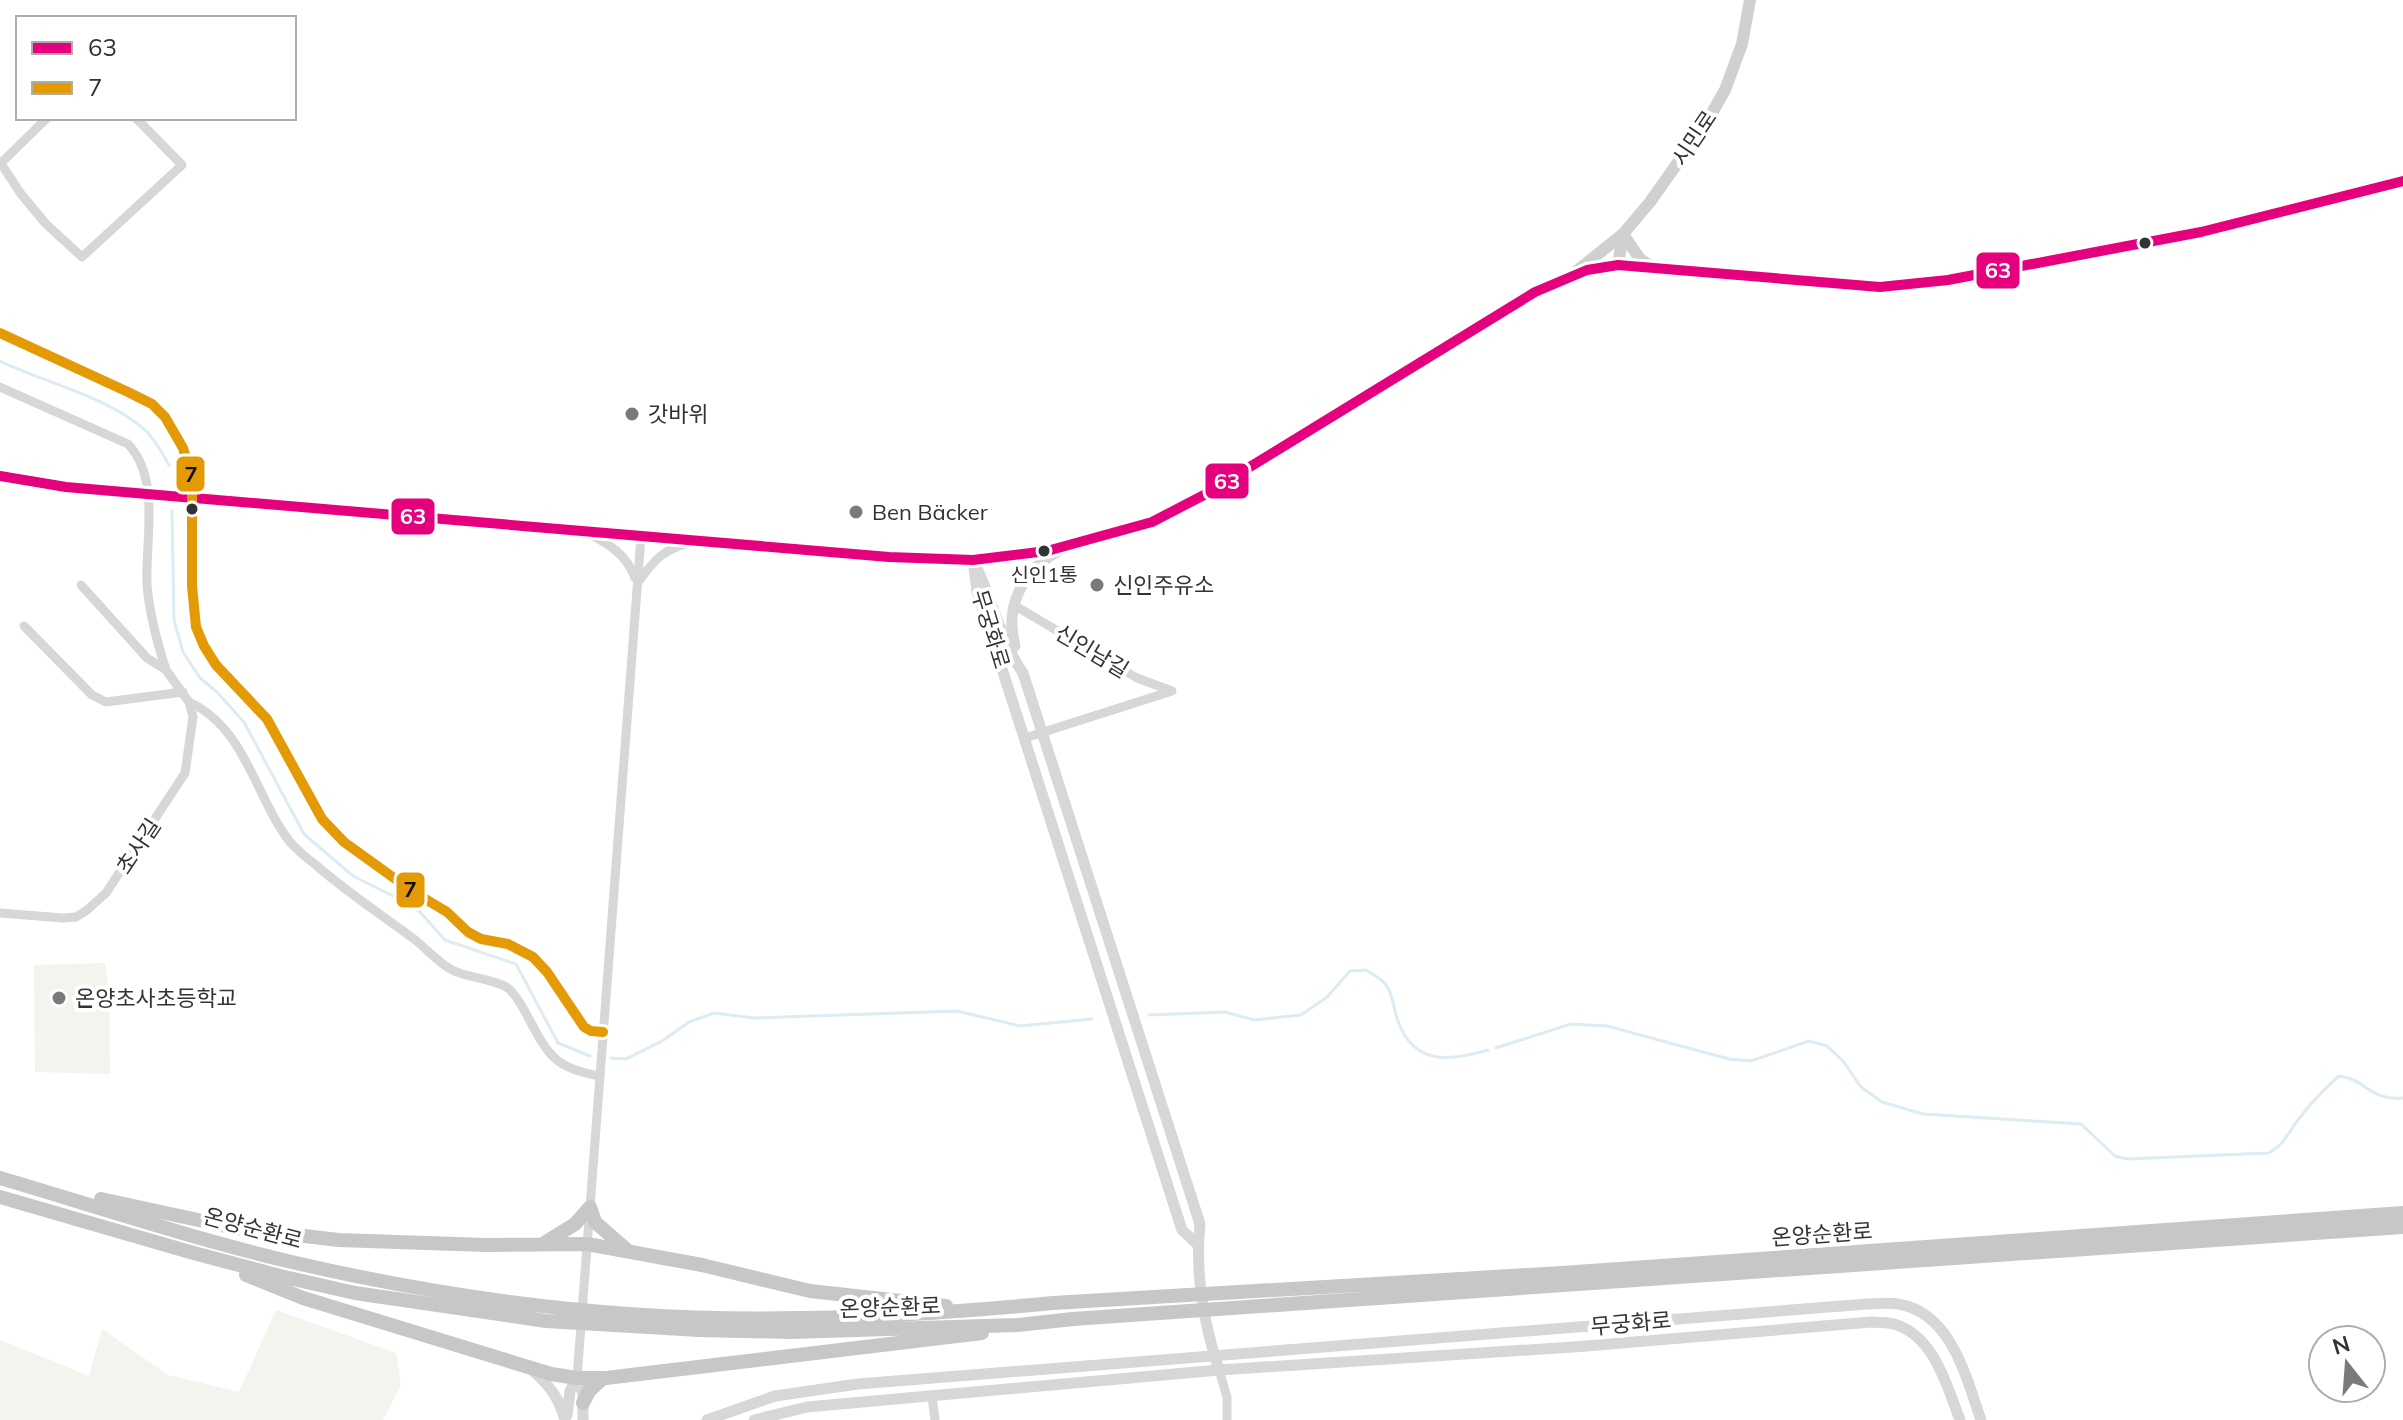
<svg xmlns="http://www.w3.org/2000/svg" width="2403" height="1420" font-family="Mulish,'Noto Sans KR',sans-serif">
<style>
.green{fill:#f1f5ed}
.lines{fill:none;stroke-linecap:round;stroke-linejoin:round}
.stream{stroke:#ddebf3;stroke-width:3}
.minor{stroke:#d7d7d7;stroke-width:9}
.tertiary{stroke:#d7d7d7;stroke-width:11}
.secondary{stroke:#d0d0d0;stroke-width:12}
.trunk{stroke:#c7c7c7;stroke-width:14}
.bus-1-casing{stroke:#fff;stroke-width:16}
.bus-2-casing{stroke:#fff;stroke-width:16}
.bus-1{stroke:#e5007d;stroke-width:10}
.bus-2{stroke:#e39a05;stroke-width:10}
.bus-dot{fill:#333;stroke:#fff;stroke-width:3}
.poi-dot{fill:#7a7a7a;stroke:#fff;stroke-width:3}
.labels{text-anchor:middle;dominant-baseline:central;stroke-width:8;stroke-linejoin:round;paint-order:stroke}
.bus-label{font-size:20px;fill:#333;stroke:#fff}
.street-label{font-size:22px;fill:#333;stroke:#fff}
.poi-label{font-size:22px;fill:#333;stroke:#fff;text-anchor:start}
.line-badge{stroke:#fff;stroke-width:3}
.badge-label{font-size:22px;text-anchor:middle;font-weight:bold;fill:#fff}
.pale-badge-label{font-size:22px;text-anchor:middle;font-weight:bold;fill:#111}
</style>
<rect width="100%" height="100%" fill="#fff"/>
<path class="green" d="M105,963L109,990L110,1074L35,1072L34,965Z
M276,1310L396,1353L401,1385L383,1420H0V1340L89,1376L102,1329L168,1375L239,1392Z"/>
<g class="lines">
<path class="stream" d="M0,361C43,382 109,397 145,430C155,439 162,453 169,465
M172,511L174,620L183,652L200,678L217,692L244,722L304,834L353,876L405,902L420,912L445,940L516,964L558,1043L590,1056
M1149,1015L1225,1012L1254,1020L1301,1015L1327,997L1350,971L1366,970C1372,974 1382,979 1386,985C1393,993 1394,1011 1398,1021C1414,1066 1450,1061 1488,1050
M1496,1048L1571,1024L1607,1026L1729,1059L1751,1061L1809,1041L1827,1046L1843,1061L1861,1087L1882,1102L1923,1114L2081,1124L2115,1156L2127,1159L2268,1153C2284,1146 2287,1134 2298,1120C2310,1104 2324,1089 2339,1076C2366,1079 2370,1101 2403,1098
M611,1058L626,1059L662,1041L689,1022L714,1013L754,1018L957,1011L1020,1026L1092,1019"/>
<path class="minor" d="M0,162L21,194L46,224L82,257L182,165L136,118
M1,163L47,118
M0,333L128,392L152,404L165,417L183,448L192,478V586L196,627L204,646L216,665L267,719L322,819L344,842L412,891L447,912L468,932L481,939L508,944L533,957L547,972L584,1027L591,1031L603,1032
M0,387L128,444C161,479 145,540 147,584C149,614 157,642 166,670
M590,534C610,545 627,555 635,578
M639,581C654,560 664,549 689,543
M1014,605L1137,678L1172,691
M24,626L92,695L106,702L183,692
M189,702C246,728 255,797 290,842C298,851 308,859 317,866C348,893 382,915 414,939C427,949 438,963 452,970C468,978 499,980 509,989C518,997 523,1008 529,1019C549,1057 557,1069 600,1076
M1025,738L1172,691
M0,913L63,918L76,917L87,910L106,893L185,773L193,717L189,702L166,670L147,658L81,585
M1219,1370L1227,1397V1420
M577,1378L641,537
M932,1396L935,1420"/>
<path class="tertiary" d="M973,560C992,596 1000,640 1023,673L1200,1224C1195,1272 1204,1324 1219,1370
M974,568L977,591L1182,1230L1198,1245
M1015,646C1004,607 1023,569 1059,551
M533,1371C550,1386 559,1398 565,1420
M577,1378L583,1394V1420
M567,1415L570,1391L577,1378
M707,1420L775,1396L858,1384L1867,1304C1877,1304 1888,1302 1898,1304C1951,1312 1966,1377 1981,1420
M754,1420L807,1407L1219,1370L1574,1347L1871,1322C1879,1323 1890,1322 1897,1325C1935,1338 1947,1387 1960,1420"/>
<path class="secondary" d="M1618,265L1623,234L1650,202L1708,120L1725,90L1742,44L1750,0
M1578,270L1623,234L1640,259L1652,267
M0,476L66,487L147,494L889,557L973,560L1047,551L1152,522L1204,495L1535,292L1587,270L1618,265L1880,287L1948,280L2201,232L2403,181"/>
<path class="trunk" d="M0,1178C98,1207 197,1240 296,1263C460,1301 633,1322 800,1318C885,1317 969,1311 1053,1303L1562,1273L2403,1213
M0,1197L190,1252L280,1276L355,1293L546,1321L699,1330L791,1332L1018,1325L1073,1319L2403,1227
M101,1199L235,1228L339,1240L486,1245L587,1244L702,1265L810,1291L946,1306
M546,1242L575,1224L590,1207L595,1222L627,1250
M246,1275L303,1298L551,1374L577,1378H606L982,1333
M583,1403L589,1391L603,1378"/>
<g class="bus-1-casing">
<path id="bus-1" d="M0,476L66,487L147,494L889,557L973,560L1047,551L1152,522L1204,495L1535,292L1587,270L1618,265L1880,287L1948,280L2201,232L2403,181"/>
</g>
<g class="bus-2-casing">
<path id="bus-2" d="M0,333L128,392L152,404L165,417L183,448L192,478V586L196,627L204,646L216,665L267,719L322,819L344,842L412,891L447,912L468,932L481,939L508,944L533,957L547,972L584,1027L591,1031L603,1032"/>
</g>
<use href="#bus-1" class="bus-1"/>
<use href="#bus-2" class="bus-2"/>
</g>
<g class="bus-dot">
<circle cx="2145" cy="243" r="7"/>
<circle cx="192" cy="509" r="7"/>
<circle cx="1044" cy="551" r="7"/>
</g>
<g class="poi-dot">
<circle cx="632" cy="414" r="8"/>
<circle cx="856" cy="512" r="8"/>
<circle cx="1097" cy="585" r="8"/>
<circle cx="59" cy="998" r="8"/>
</g>
<g class="labels">
<g class="bus-label">
<text x="1044" y="574">신인1통</text>
</g>
<g class="street-label">
<text transform="translate(1694 138) rotate(-56)">시민로</text>
<text transform="translate(991 629) rotate(73)">무궁화로</text>
<text transform="translate(1092 651) rotate(31)">신인남길</text>
<text transform="translate(138 846) rotate(-56)">초사길</text>
<text transform="translate(253 1228) rotate(15)">온양순환로</text>
<text transform="translate(1822 1234) rotate(-4)">온양순환로</text>
<text transform="translate(890 1307) rotate(-2)">온양순환로</text>
<text transform="translate(1631 1323) rotate(-5)">무궁화로</text>
</g>
<g class="poi-label">
<text x="648" y="414">갓바위</text>
<text x="872" y="512">Ben Bäcker</text>
<text x="1113" y="585">신인주유소</text>
<text x="75" y="998">온양초사초등학교</text>
</g>
</g>
<g class="line-badge">
<rect x="1975" y="251" width="46" height="39" rx="8" fill="#e5007d"/>
<rect x="175" y="455" width="31" height="38" rx="8" fill="#e39a05"/>
<rect x="1204" y="462" width="46" height="38" rx="8" fill="#e5007d"/>
<rect x="390" y="497" width="46" height="39" rx="8" fill="#e5007d"/>
<rect x="395" y="871" width="31" height="38" rx="8" fill="#e39a05"/>
</g>
<g class="badge-label">
<text x="1998" y="278">63</text>
<text x="1227" y="489">63</text>
<text x="413" y="524">63</text>
</g>
<g class="pale-badge-label">
<text x="191" y="482">7</text>
<text x="410" y="897">7</text>
</g>
<rect x="16" y="16" width="280" height="104" fill="#ffffff" stroke="#adadad" stroke-width="2"/>
<rect x="32" y="42" width="40" height="12" fill="#e5007d" stroke="#adadad" stroke-width="2"/>
<text x="88" y="56" font-size="24" fill="#333333">63</text>
<rect x="32" y="82" width="40" height="12" fill="#e39a05" stroke="#adadad" stroke-width="2"/>
<text x="88" y="96" font-size="24" fill="#333333">7</text>
<g transform="translate(2347 1364) rotate(343)"><circle r="38" fill="#ffffff" stroke="#adadad" stroke-width="2"/>
<path d="M0-6L14 30L0 20L-14 30Z" fill="#7a7a7a"/>
<text y="-12" font-size="22" font-weight="bold" text-anchor="middle" fill="#333333">N</text>
</g>
</svg>
